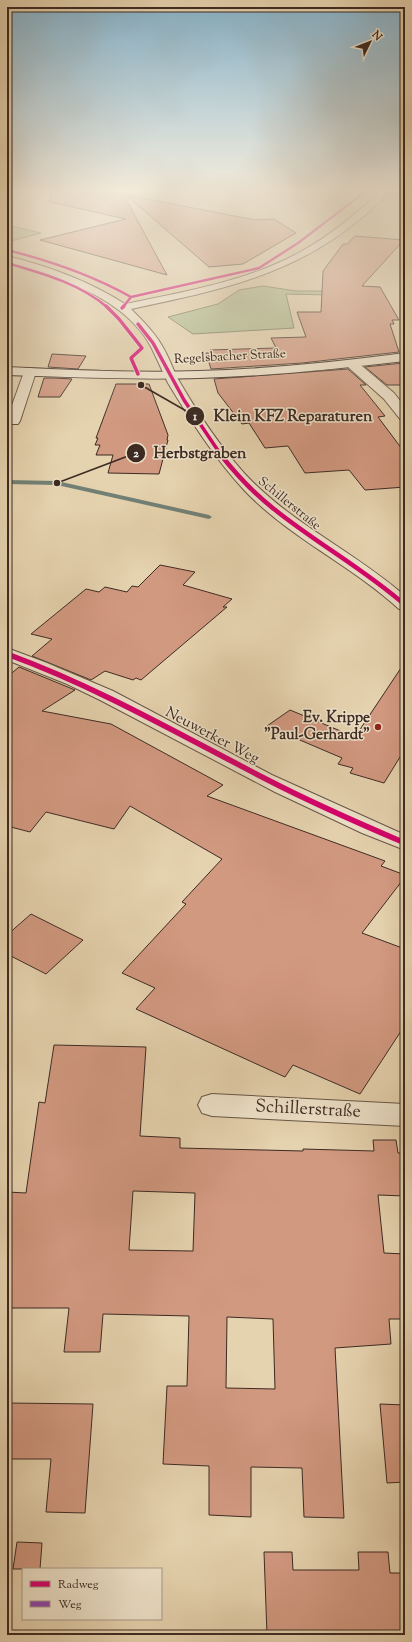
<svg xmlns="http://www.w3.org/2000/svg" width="412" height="1642" font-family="'Sorts Mill Goudy',serif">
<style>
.green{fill:#afbd8f;stroke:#767459}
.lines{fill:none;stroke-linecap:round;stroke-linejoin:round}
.stream{fill:#728075;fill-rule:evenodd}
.building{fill:#d29981;stroke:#3d2b23;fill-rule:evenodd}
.street-casing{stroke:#675546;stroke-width:2}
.secondary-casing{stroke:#3d2b23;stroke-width:2}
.street{fill:#eee2ca;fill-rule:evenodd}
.secondary{fill:#eee2ca;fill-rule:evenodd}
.quiet{stroke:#8e44ad;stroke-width:2;stroke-dasharray:4.5 2;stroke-linecap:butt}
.cycleway-far3-casing{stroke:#eee2ca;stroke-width:3.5}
.cycleway-far2-casing{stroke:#eee2ca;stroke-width:5}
.cycleway-far1-casing{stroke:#eee2ca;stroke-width:6}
.cycleway-casing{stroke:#eee2ca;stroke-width:8}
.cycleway-far3{stroke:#d6006c;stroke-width:2.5}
.cycleway-far2{stroke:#d6006c;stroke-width:3.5}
.cycleway-far1{stroke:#d6006c;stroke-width:4.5}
.cycleway{stroke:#d6006c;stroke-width:5.5}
.poi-dot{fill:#8f2418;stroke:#eee2ca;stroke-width:1.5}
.labels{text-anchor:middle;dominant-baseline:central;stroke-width:3;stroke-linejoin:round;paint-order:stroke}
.far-street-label{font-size:13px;fill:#3d2b23;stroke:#eee2ca}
.poi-label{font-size:15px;font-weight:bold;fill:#3d2b23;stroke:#eee2ca;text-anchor:end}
.street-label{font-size:15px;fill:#3d2b23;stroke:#eee2ca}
.near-street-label{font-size:18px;fill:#3d2b23;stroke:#eee2ca}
.leader{fill:none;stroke:#3d2b23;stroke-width:1.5}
.callout-dot{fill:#3d2b23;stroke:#eee2ca;stroke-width:1.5}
.mark-label{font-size:12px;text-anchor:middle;font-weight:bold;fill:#fff}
.callout-label{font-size:16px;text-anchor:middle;font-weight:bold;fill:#3d2b23;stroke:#eee2ca;stroke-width:3;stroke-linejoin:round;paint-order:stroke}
</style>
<rect width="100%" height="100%" fill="#e5d2ae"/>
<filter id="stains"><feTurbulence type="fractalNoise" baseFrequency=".005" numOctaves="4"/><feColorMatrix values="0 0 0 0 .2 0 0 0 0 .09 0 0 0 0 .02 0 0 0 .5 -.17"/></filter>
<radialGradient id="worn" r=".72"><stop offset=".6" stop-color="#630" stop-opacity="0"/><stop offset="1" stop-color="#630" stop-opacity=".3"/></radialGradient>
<path class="green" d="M7,225L41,233L7,242Z
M263,286L296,291H326L329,295L286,294L294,328L193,334L168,317L218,304L239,290Z"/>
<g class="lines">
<path class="stream" d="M7,480L57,481L209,515L212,517L209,519L57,485L7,484Z"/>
</g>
<path class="building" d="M51,192H112L123,194L167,275L40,240L126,219L50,202Z
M126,195L255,220L274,219L296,233L243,264L209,267Z
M355,236L404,240L362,286L380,287L399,320H392L394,324H390L399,352L302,363L211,369L206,353H211L210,350L276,348L271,338L306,337L297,312H321L323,271L343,244H347Z
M52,354L86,356L78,369L48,367Z
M403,363L405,370V385H387L365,367Z
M348,369L366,385H360L385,416L378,417L405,453V487L365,490L349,470L305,473L288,446L265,448L249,423L242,424L218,393L214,379Z
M44,378H55L72,379L60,397H38Z
M116,384H149L168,435L167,440H168L159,474L108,473L113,455H96L100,445H95L98,438H96Z
M160,565L195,572L183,585L232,599L223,607H227L141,680L136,678L133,680L105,671L91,680L32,656L52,639L31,634L86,589L99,592L105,587L127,592L132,586L138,587Z
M405,662V749L384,783L350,773L353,768L338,764L342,758L267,726L290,710L355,737Z
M19,667L75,690L42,711L111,724L223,785L207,796L385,861L381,866L405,875V877L362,933L405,949V1025L360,1094L293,1065L285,1077L136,1009L155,988L122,973L186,904L182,902L222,859L130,806L114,829L46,812L30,832L7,826V677Z
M31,914L83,940L46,974L7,954V935Z
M54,1045L146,1047L140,1136L180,1138V1148L303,1151V1149L374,1151L373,1140H396L398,1153H405V1196L378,1195L384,1253L405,1254V1319H389L391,1344L335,1348L344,1518L304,1517L302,1468L251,1467V1517L209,1515V1466L163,1464L167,1386H187L189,1316L103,1314L100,1352H64L69,1308H7V1192L26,1193L39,1102L45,1103ZM133,1191L195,1193L193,1251L129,1250ZM227,1317L273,1319L275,1389L226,1388Z
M7,1403L93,1404L85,1513L46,1512L51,1459H7Z
M380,1404L405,1405V1482L387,1483Z
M17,1542L42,1543L40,1569H13Z
M264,1552H292L293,1570H359L358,1552H388L390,1573H405V1635H267Z"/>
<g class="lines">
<g class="street-casing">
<path id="street" d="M380,192H389C381,202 370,211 360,219C293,276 215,291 131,309C144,322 157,335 165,351C170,360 173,370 178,379C197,412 219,445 244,473C291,524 354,551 405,596V610L399,609C351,565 290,538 245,491C215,459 191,421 168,383C163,373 159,363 154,353C147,337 134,322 120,311C88,286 45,274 7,262V256C48,266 89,281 125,304C184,292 249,281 302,251C331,235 356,214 380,192Z
M352,360L356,361L394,393L405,407V420L400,419L384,399L348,367L346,364L348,361Z
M30,368L34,369L36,372L20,421L18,424H8L7,419L24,372L26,369Z
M7,648L47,663L113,691L272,775L405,835V850L362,833L275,792L100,700L67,684L7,660Z
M212,1094L405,1104V1126L212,1116L202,1113L198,1105L202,1097Z"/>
</g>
<g class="secondary-casing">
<path id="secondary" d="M405,353V361C336,369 268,376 199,378C135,380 71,377 7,375V367C71,370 135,373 199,371C268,369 336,362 405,353Z"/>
</g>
<use href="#street" class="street"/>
<use href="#secondary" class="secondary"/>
<path class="quiet" d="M7,199L28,192"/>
<g class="cycleway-far3-casing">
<path id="cycleway-far3" d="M7,250C51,261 92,275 131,297
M7,263C41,273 79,283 107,307
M123,307L131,297L259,268L298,243L365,192"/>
</g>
<g class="cycleway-far2-casing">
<path id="cycleway-far2" d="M106,306L119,319L142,348L131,358L138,374
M122,308L124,306
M138,324L153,343L184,400L221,455"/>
</g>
<g class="cycleway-far1-casing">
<path id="cycleway-far1" d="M220,454C236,474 253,493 274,509C316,543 364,569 405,605"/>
</g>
<g class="cycleway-casing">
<path id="cycleway" d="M7,654C97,687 179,734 264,778C310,802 358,823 405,843"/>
</g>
<use href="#cycleway-far3" class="cycleway-far3"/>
<use href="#cycleway-far2" class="cycleway-far2"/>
<use href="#cycleway-far1" class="cycleway-far1"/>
<use href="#cycleway" class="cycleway"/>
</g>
<linearGradient id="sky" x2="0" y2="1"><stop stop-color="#87b6d0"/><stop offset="0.45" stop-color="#f3ebdb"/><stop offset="1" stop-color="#f3ebdb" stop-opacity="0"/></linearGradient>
<rect width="412" height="422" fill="url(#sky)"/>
<circle class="poi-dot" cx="378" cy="727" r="4"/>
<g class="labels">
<g class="far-street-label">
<text transform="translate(230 357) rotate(-3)">Regelsbacher Straße</text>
<text transform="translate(289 504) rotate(39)">Schillerstraße</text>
</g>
<g class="poi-label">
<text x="370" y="718">Ev. Krippe<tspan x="370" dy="17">"Paul-Gerhardt"</tspan></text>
</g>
<g class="street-label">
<text transform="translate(212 736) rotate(28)">Neuwerker Weg</text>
</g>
<g class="near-street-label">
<text transform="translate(308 1110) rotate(3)">Schillerstraße</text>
</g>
</g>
<path class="leader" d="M141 385L195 416M57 483L136 453"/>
<g class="callout-dot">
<circle cx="141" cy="385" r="4"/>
<circle cx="57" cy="483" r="4"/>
<circle cx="195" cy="416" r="10"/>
<circle cx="136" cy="453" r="10"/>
</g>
<g class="mark-label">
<text x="195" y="420">1</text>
<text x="136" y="457">2</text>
</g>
<g class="callout-label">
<text x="293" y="421">Klein KFZ Reparaturen</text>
<text x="200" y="458">Herbstgraben</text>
</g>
<rect width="412" height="1642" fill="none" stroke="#e5d2ae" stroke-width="24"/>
<rect x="8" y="8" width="396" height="1626" fill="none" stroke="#3d2b23" stroke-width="2"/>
<rect x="12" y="12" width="388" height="1618" fill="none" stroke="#3d2b23"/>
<rect x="22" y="1568" width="140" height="52" fill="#eee2ca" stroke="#a79987"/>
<rect x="30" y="1581" width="20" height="6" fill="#d6006c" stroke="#a79987"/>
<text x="58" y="1588" font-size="12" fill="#3d2b23">Radweg</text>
<rect x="30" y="1601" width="20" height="6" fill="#8e44ad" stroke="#a79987"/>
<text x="58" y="1608" font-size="12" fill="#3d2b23">Weg</text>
<g transform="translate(370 42) rotate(47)" stroke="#eee2ca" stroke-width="3" paint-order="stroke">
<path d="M0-3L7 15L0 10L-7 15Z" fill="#3d2b23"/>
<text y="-6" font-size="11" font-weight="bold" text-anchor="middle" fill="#3d2b23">N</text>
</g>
<rect width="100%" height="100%" filter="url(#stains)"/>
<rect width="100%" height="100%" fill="url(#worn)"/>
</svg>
